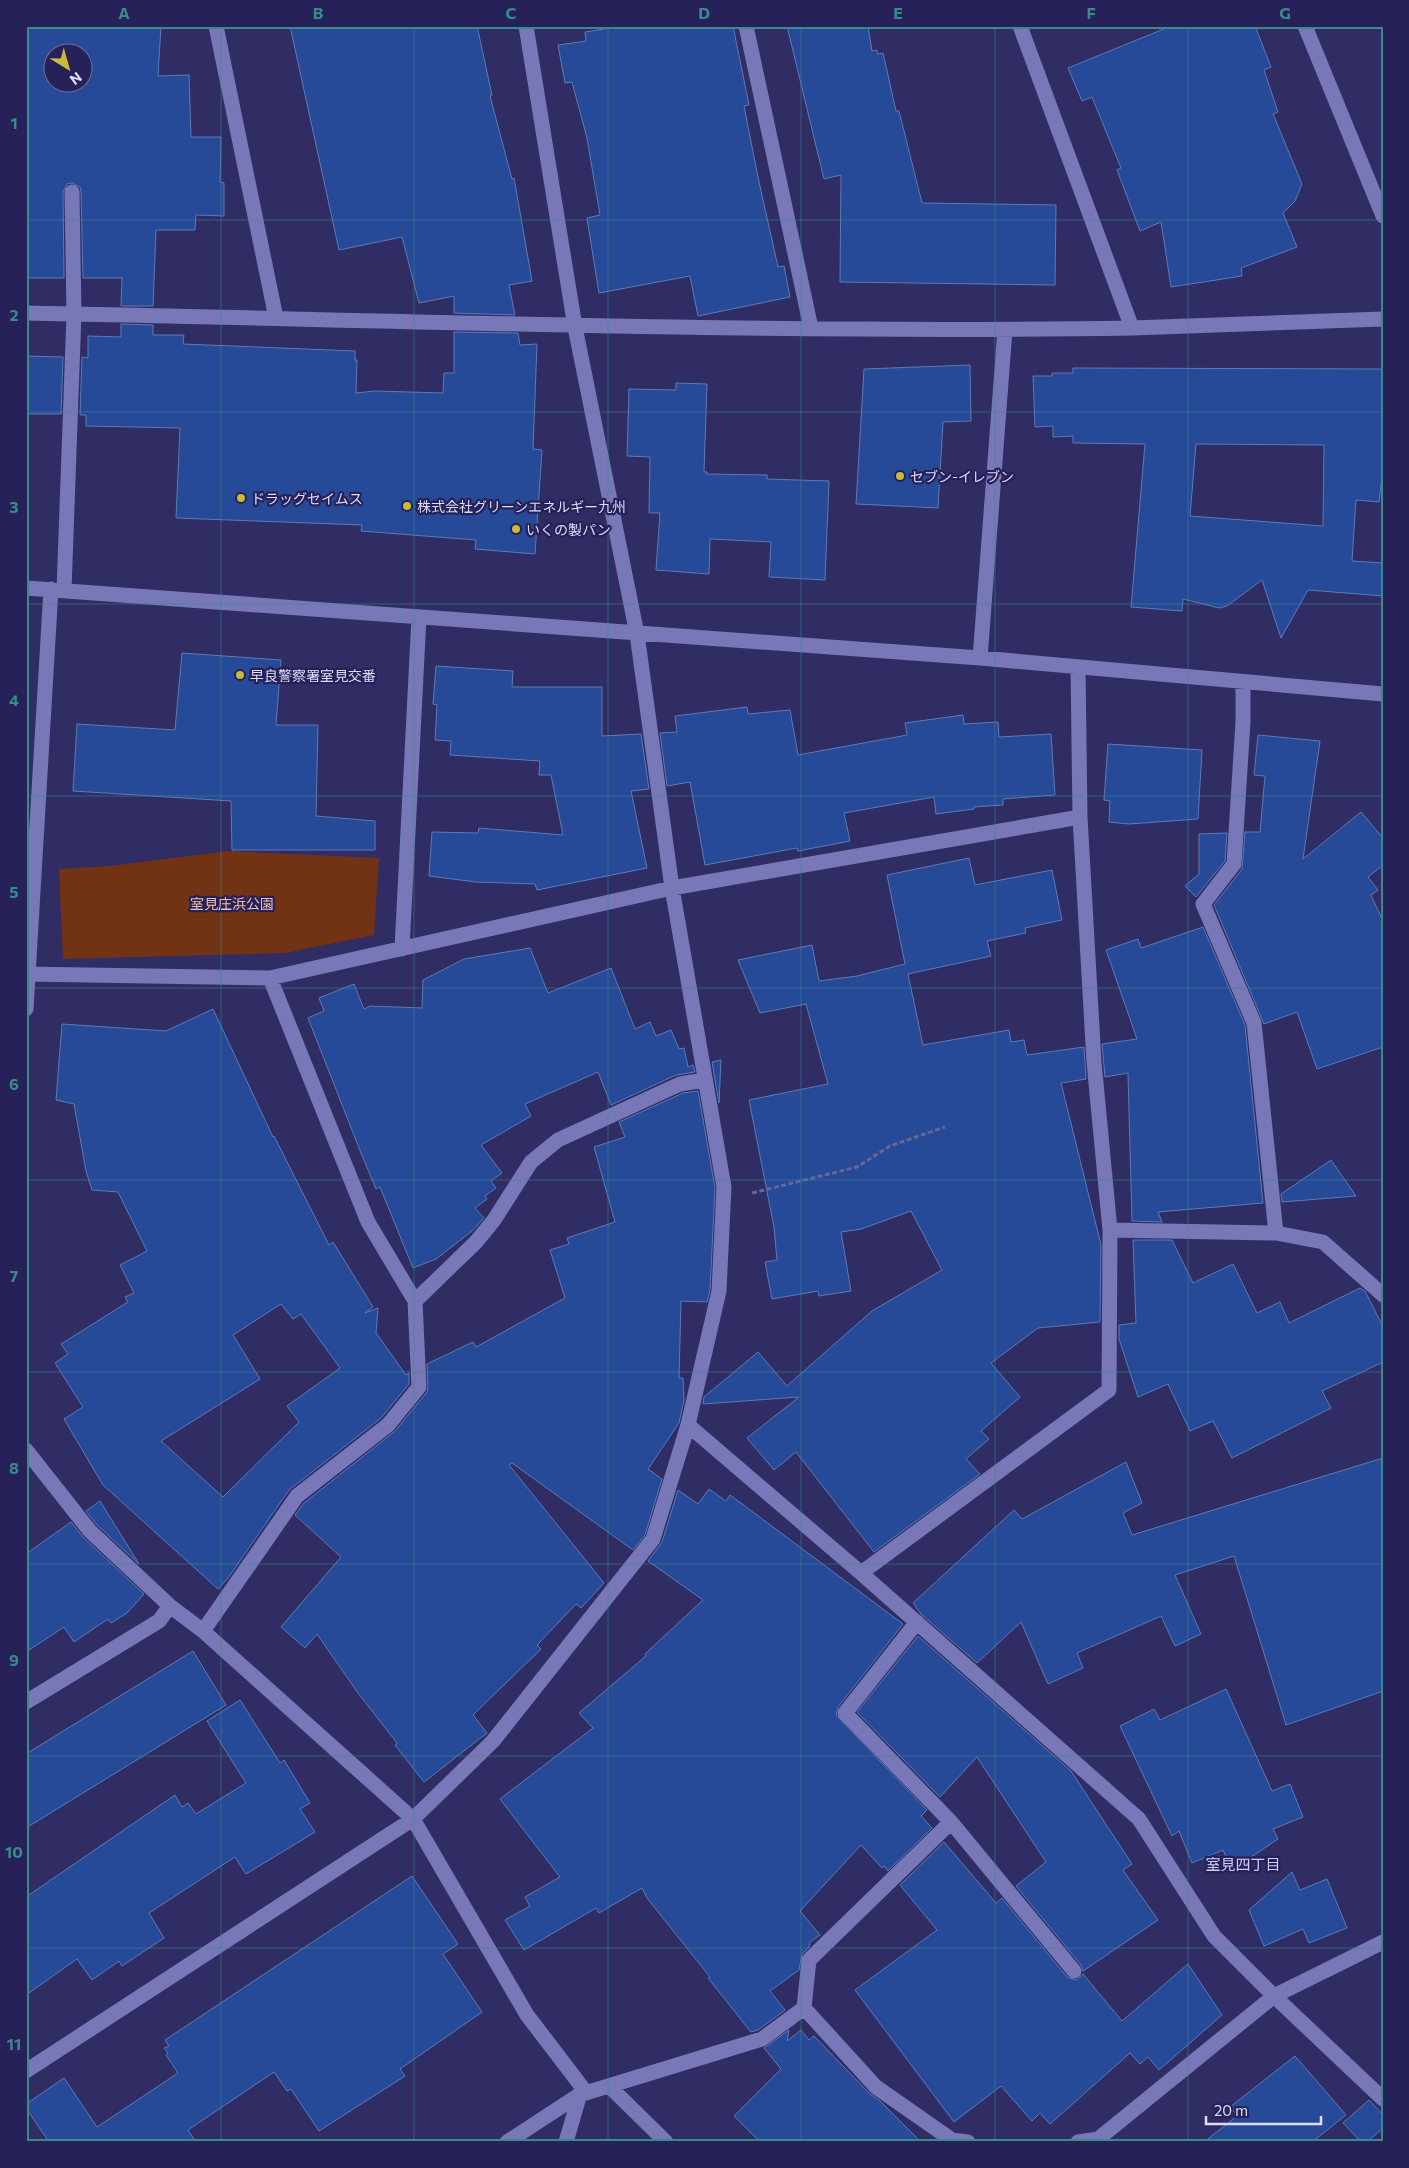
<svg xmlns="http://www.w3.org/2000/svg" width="1409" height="2168" font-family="Commissioner,'Noto Sans JP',sans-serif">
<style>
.green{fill:#723315}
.building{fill:#264998;stroke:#5e7bb6;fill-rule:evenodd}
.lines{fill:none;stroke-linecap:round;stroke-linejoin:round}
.path{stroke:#686695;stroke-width:3;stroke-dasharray:5 2.5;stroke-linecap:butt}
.minor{stroke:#7877b7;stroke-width:15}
.grid{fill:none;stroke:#388b8a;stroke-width:1;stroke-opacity:0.55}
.poi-dot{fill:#c8bb3b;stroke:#272159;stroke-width:2}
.labels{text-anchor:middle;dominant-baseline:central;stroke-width:4.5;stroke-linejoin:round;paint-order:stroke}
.poi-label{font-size:14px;fill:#dddefa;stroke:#272159;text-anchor:start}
.park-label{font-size:14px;fill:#f3c0aa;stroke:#272159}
.neighbourhood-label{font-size:15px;fill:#cdcff9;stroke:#272159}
.neatline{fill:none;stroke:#388b8a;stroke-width:2}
.grid-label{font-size:16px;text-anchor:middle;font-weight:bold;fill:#388b8a}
</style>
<rect width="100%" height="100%" fill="#302c64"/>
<path class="green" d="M229,851L379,858L374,935L285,953L63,959L59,869L110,866Z"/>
<path class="building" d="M26,26H161L158,76L189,75L191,137H221L220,182L224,183V216L196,215L195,230H156L153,306H121L122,278H83L81,192L80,187L72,183L67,184L63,192L64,278H26ZM52,52H82V82H52Z
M290,26H477L492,95L490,96L512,179L514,178L532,281L509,285L515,315L454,313V296L419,303L402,237L339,250Z
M623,26H733L749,105L744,106L759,182L778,267L784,266L790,297L698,316L690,276L599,293L587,218L600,215L587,138L572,82L565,83L558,45L586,41L585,32Z
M787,26H868L872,51L877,50L878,54L883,53L896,111H899L922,203L1056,205L1055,285L840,282L841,175L824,179Z
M1171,26H1255L1271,67L1264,70L1278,112L1273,114L1302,184L1295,201L1283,213L1297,247L1241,268L1242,276L1171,287L1161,222L1140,231L1117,170L1121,168L1092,97L1082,101L1068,68Z
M121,324L153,325V335H184L183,344L355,351V360H357L356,393L375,391L443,393L444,373H454V332L518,333L520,345L537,344L533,449L542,450L535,554L475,549L476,540L361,531L362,525L176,518L180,428L86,426V415H80L82,357L88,358V336L121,337Z
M26,356L63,357L61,414H26Z
M970,365L971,421L943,422L938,508L856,504L864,369Z
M1073,368L1383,369V468L1379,502L1356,500L1352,561L1383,563V596L1308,590L1281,638L1262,580L1227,606L1219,608L1183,599L1182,611L1131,607L1145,444L1073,443V436L1053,437V426L1035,427L1033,376H1052V373H1073ZM1196,444L1324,445L1323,526L1190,516Z
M676,383L707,384L704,472H707V474L767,475V479L829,481L825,580L769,577L771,542L710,539L709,574L656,570L660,513H649L650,457L627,456L629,389L676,390Z
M182,653L281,660L276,725H318L316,816L375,821V850H232L231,801L73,791L77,724L175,730Z
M436,666L513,671L512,687H602V736L641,734L649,789L631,791L647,868L537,890L535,884L476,882L429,876L432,832L478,833L479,828L563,835L551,775H539L540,761L450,755L451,741L435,740L437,705L433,704Z
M747,707L748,714L790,710L798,755L907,735L905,723L963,715L964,724L998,722L999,737L1051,734L1055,795L1003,799V805L974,807V809L936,814L934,797L844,813L850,841L798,851L797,848L705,865L690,782L667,786L660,733L677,732L675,716Z
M1258,735L1320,741L1303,859L1361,812L1383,838V865L1368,877L1378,890L1371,895L1383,921V1047L1317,1069L1297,1012L1264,1024L1214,905L1242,869L1245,832H1260L1265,776L1254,775Z
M1108,744L1202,750L1198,819L1129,824L1109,822L1110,801L1104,800Z
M1227,833L1225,861L1196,897L1185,886L1199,874V834Z
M969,858L975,885L1052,870L1062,920L1025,928L1026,933L987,941L991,956L908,974L923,1045L1009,1030L1011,1042L1024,1040L1027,1055L1084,1047L1086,1079L1061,1083L1101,1245L1100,1322L1038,1328L991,1363L1020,1397L981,1431L989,1439L966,1459L980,1474L874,1552L796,1452L774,1470L747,1438L799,1397L703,1404L704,1397L758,1352L787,1386L872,1311L942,1270L911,1211L861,1229L841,1232L851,1291L819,1296L818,1291L772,1299L765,1262L777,1260L774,1227L749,1100L828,1084L806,1004L760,1013L738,960L812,945L819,981L857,976L905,964L887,875Z
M1203,927L1245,1025L1263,1203L1158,1212L1162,1222L1132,1221L1128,1073L1105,1077L1102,1044L1137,1039L1106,950L1138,939L1141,948Z
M530,948L548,993L611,968L635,1029L650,1022L656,1036L671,1030L679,1049L684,1048L688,1067L693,1065L695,1072L676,1075L611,1105L598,1072L525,1104L531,1116L481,1145L502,1173L491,1181L496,1188L485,1196L487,1199L475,1208L484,1218L472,1231L436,1259L413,1268L380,1187L376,1189L359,1148L308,1018L324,1011L319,998L354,984L364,1009L370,1006L422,1008L423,980L464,959Z
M213,1009L273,1137L274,1136L329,1245L333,1242L373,1307L365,1313L378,1308L376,1333L406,1375L409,1373V1384L381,1418L289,1490L228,1578L218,1589L103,1485L64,1419L83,1407L55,1363L68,1354L61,1344L128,1302L125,1297L134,1293L120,1265L147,1251L118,1192L92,1190L86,1171L74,1104L56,1100L62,1024L166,1031ZM281,1304L293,1319L301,1314L340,1368L287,1406L299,1422L223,1497L161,1441L260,1379L233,1335Z
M721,1060L719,1103L712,1062Z
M698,1091L715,1188L710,1290L707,1302L681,1301L679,1378H683L684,1400L679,1423L648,1469L662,1479L645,1535L633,1550L512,1463L509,1465L604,1583L581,1608L576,1604L537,1645L541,1649L473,1715L487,1733L424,1782L395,1745L397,1743L358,1693L317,1634L305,1648L281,1627L341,1557L295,1515L304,1503L395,1431L427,1392L428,1387L427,1364L473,1342L476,1347L565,1298L550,1250L569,1244L567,1238L615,1222L594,1147L625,1137L619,1122L683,1093Z
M1331,1160L1356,1196L1282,1202L1281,1194Z
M1133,1240H1172L1193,1283L1233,1264L1257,1313L1280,1302L1289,1323L1360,1288L1365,1291L1383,1327V1362L1322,1391L1331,1408L1232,1458L1213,1421L1190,1431L1168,1384L1138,1397L1119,1339V1325L1136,1323Z
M1383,1458V1691L1286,1725L1234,1556L1175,1575L1201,1634L1175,1646L1161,1616L1077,1653L1083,1668L1048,1684L1021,1622L977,1663L921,1614L913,1603L1014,1510L1022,1519L1126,1462L1142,1503L1123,1513L1132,1535Z
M709,1489L726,1501L730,1495L903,1624L838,1707L836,1715L927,1810L921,1816L932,1828L888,1871L884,1866L882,1868L861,1845L800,1911L820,1935L810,1942L809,1947L802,1954L799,1970L770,1991L785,2010L758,2030L751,2032L708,1978L710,1977L647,1898L642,1888L599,1913L596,1908L524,1950L505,1920L530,1906L525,1897L560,1877L500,1799L593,1728L579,1713L646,1656L645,1654L703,1600L648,1561L662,1542L678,1490L698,1504Z
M100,1501L139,1564L97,1525L86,1511Z
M71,1522L84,1538L144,1594L127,1613L111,1623L108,1619L74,1642L64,1627L26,1652V1554Z
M918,1636L1071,1771L1132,1864L1123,1870L1158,1920L1083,1971L1081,1965L1016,1886L1046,1862L977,1757L940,1797L857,1712Z
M193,1651L226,1705L26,1828V1754Z
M1226,1689L1272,1791L1290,1784L1303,1817L1273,1829L1278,1839L1232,1870L1223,1850L1192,1863L1179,1831L1172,1836L1120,1726L1154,1709L1160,1720Z
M240,1700L280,1763L284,1760L310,1803L300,1809L315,1832L246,1874L235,1857L149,1913L164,1938L122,1966L119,1961L92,1980L77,1959L26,1995V1897L175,1795L182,1807L188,1803L196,1814L246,1783L207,1721Z
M944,1842L996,1903L1002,1898L1067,1977L1076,1980L1083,1974L1122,2021L1188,1964L1222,2015L1159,2070L1148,2057L1140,2064L1130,2053L1050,2124L1040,2113L1032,2121L1001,2086L954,2122L855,1990L937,1930L900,1885Z
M1292,1872L1300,1890L1327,1879L1347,1928L1309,1943L1303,1929L1264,1946L1249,1910Z
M412,1876L458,1944L443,1954L482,2012L400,2069L405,2076L319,2131L291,2089L287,2091L274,2072L188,2130L196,2142H49L26,2108V2104L64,2078L97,2127L178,2073L166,2055L168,2053L164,2048L169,2046L165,2040Z
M789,2030L787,2041L801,2030L809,2040L814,2036L869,2093L880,2101L921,2142H760L734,2116L781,2069L764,2048Z
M1295,2056L1346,2115L1312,2142H1204L1237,2116L1230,2107Z
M1369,2100L1383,2115V2128L1367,2142H1361L1343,2123Z"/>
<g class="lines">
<path class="path" d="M752,1193L857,1167L890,1146L945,1127"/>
<path class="minor" d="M216,26L276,318
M746,26L811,328
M1305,26L1383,216
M26,313C395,320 764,334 1132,328L1020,26
M1132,328L1383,319
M26,588L980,658L1383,694
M64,590L74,314L72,192
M980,658L1005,330
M1078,667L1080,817L1094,1062L1110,1230L1276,1233L1323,1242L1383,1295
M1243,682V722L1234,864L1203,904L1254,1023L1276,1233
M402,949L419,617
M26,974L270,978L672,888L1080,817
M26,1009L51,589
M415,1301L476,1242L494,1220L531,1162L558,1140L680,1084L705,1080
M688,1425L861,1573L1139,1819L1214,1936L1274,1996L1383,2099
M26,1450L90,1531L170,1606L203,1631L413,1819L527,2015L582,2087L566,2142
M861,1573L1109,1390L1110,1230
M917,1622L845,1713L951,1822L809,1960L804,2008L876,2087L952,2140L968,2142
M203,1631L297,1496L388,1425L419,1387L415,1301L368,1222L270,978
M26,1702L159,1621L170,1606
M951,1822L1074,1971
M26,2071L413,1819L493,1741L653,1539L688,1425L719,1291L724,1187L672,888L637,634L575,327L526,26
M609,2086L666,2142
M507,2142L579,2095L762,2039L804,2008
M1078,2142L1098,2139L1274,1996L1383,1942"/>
</g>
<path class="grid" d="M221,26V2142M414,26V2142M608,26V2142M801,26V2142M995,26V2142M1188,26V2142M26,220H1383M26,412H1383M26,604H1383M26,796H1383M26,988H1383M26,1180H1383M26,1372H1383M26,1564H1383M26,1756H1383M26,1948H1383"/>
<g class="poi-dot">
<circle cx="900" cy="476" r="5"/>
<circle cx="241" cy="498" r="5"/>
<circle cx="407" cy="506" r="5"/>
<circle cx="516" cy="529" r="5"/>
<circle cx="240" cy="675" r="5"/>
</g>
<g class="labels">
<g class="poi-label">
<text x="910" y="476">セブン-イレブン</text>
<text x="251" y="498">ドラッグセイムス</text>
<text x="417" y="506">株式会社グリーンエネルギー九州</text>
<text x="526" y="529">いくの製パン</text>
<text x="250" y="675">早良警察署室見交番</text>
</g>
<g class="park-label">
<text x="232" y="903">室見庄浜公園</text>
</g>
<g class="neighbourhood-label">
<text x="1243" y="1864">室見四丁目</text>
</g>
</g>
<rect width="1409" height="2168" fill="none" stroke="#272159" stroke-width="55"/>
<g transform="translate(68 68) rotate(143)"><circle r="24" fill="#272159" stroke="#706d99"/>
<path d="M0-4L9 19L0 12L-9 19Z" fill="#c8bb3b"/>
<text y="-8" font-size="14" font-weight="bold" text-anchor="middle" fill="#dddefa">N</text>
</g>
<path d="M1206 2116v8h115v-8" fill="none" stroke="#dddefa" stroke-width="2.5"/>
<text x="1214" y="2116" font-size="15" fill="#dddefa" stroke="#272159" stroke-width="4" paint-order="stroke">20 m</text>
<rect x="28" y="28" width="1354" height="2112" class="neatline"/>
<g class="grid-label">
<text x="124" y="19">A</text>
<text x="318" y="19">B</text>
<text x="511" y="19">C</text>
<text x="704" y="19">D</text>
<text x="898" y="19">E</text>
<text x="1091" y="19">F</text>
<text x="1285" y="19">G</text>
<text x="14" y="129">1</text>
<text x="14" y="321">2</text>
<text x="14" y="513">3</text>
<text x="14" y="706">4</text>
<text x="14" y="898">5</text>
<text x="14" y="1090">6</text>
<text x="14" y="1282">7</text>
<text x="14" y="1474">8</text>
<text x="14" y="1666">9</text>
<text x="14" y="1858">10</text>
<text x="14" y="2050">11</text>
</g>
</svg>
